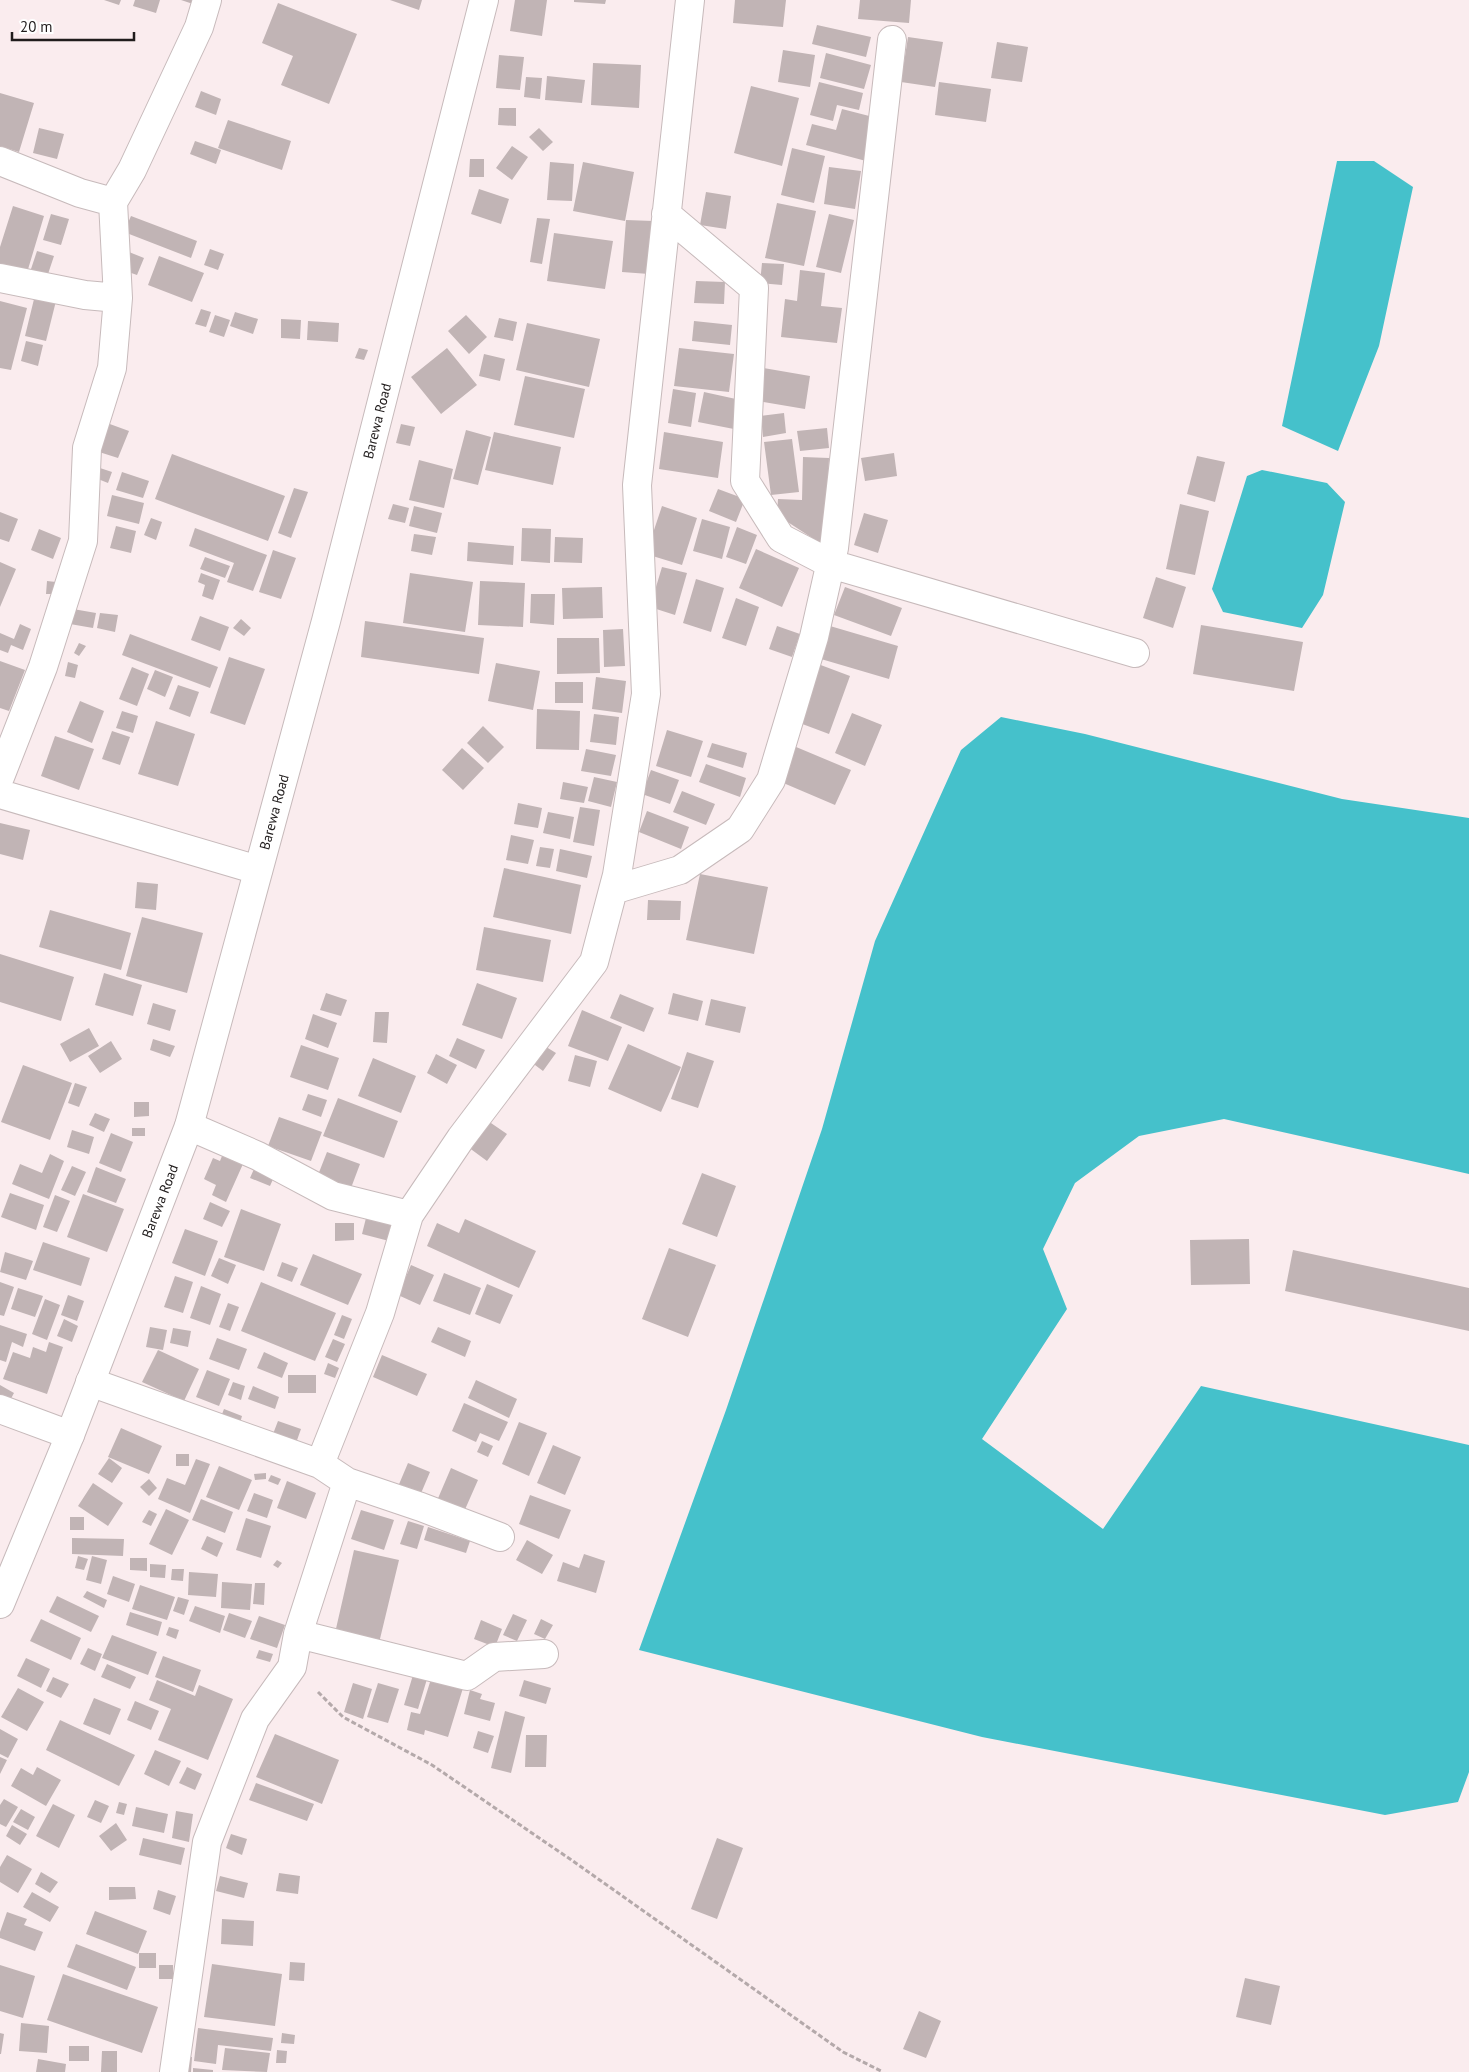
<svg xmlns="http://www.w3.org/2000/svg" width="1469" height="2072" font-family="'PT Sans',sans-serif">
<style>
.water{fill:#45c1cb}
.building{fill:#c1b4b5}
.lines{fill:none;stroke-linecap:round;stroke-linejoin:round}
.minor-casing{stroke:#c7babb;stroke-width:30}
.major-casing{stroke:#c7babb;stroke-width:30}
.path{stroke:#b4a9aa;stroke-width:3;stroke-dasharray:5 2.5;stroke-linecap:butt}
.minor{stroke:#fff;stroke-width:28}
.major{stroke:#fff;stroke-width:28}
.labels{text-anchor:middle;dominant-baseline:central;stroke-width:4.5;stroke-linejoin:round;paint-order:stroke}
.street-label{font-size:14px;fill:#201c1c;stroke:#fff}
</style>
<rect width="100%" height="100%" fill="#faecee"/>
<path class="water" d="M1337,161H1374L1413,187L1379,346L1338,451L1282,426Z
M1262,470L1327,483L1345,502L1323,595L1302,628L1223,612L1212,589L1247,476Z
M1001,717L1085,734L1342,799L1469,818V1174L1224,1119L1139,1136L1075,1183L1043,1249L1067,1309L982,1439L1103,1529L1201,1386L1469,1445V1772L1458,1802L1385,1815L982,1737L639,1650L726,1410L822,1129L875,941L961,750Z"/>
<path class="building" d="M104,0H121L119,5Z
M135,0H160L156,13L133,6Z
M181,0H198L196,5Z
M390,0H422L419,10Z
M515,0H547L542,36L510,31Z
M574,0H606L605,4L574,2Z
M735,0H786L783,27L733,23Z
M860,0H911L909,23L858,19Z
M278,3L357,34L329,104L281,85L293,56L262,43Z
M817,25L871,37L866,57L812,44Z
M908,37L943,42L935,87L901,82Z
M997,42L1028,47L1022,82L991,78Z
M783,50L815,55L810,87L778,82Z
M826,53L871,65L864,89L820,78Z
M499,55L524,57L520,90L496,88Z
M593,63L641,65L639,108L591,105Z
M547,76L585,80L582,103L545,100Z
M526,77L542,78L540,99L524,97Z
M819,82L863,93L859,110L837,105L833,121L810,115Z
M939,82L991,89L986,122L935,115Z
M751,86L799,98L782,166L734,153Z
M201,91L221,99L216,115L195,107Z
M0,93L34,103L19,152L0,146Z
M499,108H516V126L498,125Z
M842,109L877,118L866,161L806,145L812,124L836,130Z
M228,120L291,141L282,170L218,148Z
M39,128L64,134L57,159L33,153Z
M539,128L553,142L543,151L529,137Z
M195,141L221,150L216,164L190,154Z
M512,146L528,157L512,180L496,168Z
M792,148L825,156L814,203L781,195Z
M470,159H484V177H469Z
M550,162L574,164L572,201L547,200Z
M583,162L634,172L625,221L573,211Z
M829,167L861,171L855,209L824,204Z
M479,189L509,199L501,224L471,214Z
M706,192L731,196L726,229L700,225Z
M777,203L816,211L804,266L765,258Z
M13,206L44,216L26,276L0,268V247Z
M51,214L69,219L61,245L43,240Z
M829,214L854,220L841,273L816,267Z
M131,216L197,241L191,258L124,232Z
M537,218L550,219L542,264L530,262Z
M626,220L653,221L649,274L622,272Z
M554,233L613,241L605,289L547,281Z
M210,249L224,254L218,270L204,265Z
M124,250L144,258L137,275L117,268Z
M37,251L54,256L47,277L30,272Z
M159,256L204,273L192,302L148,285Z
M762,263L784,264L782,285L760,283Z
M800,270L825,273L821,306L842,308L837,343L781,337L785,299L797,301Z
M696,281L725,282L724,304L694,303Z
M35,295L56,301L46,341L25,336Z
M0,301L27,308L11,370L0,368Z
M201,309L211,312L206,327L195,324Z
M235,312L258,319L253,334L230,326Z
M215,315L230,320L224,337L209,332Z
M466,315L487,337L469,354L448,331Z
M499,318L517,322L513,341L494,337Z
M281,319L301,320L300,339L281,338Z
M308,321L339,323L338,342L307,340Z
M694,321L732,325L730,345L692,341Z
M527,323L600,339L589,387L516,370Z
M26,341L43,345L38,366L21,361Z
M359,348L368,350L364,360L355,358Z
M447,348L477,385L441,414L411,377Z
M679,348L734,354L729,392L674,386Z
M484,354L505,359L500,381L479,376Z
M757,367L810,376L805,409L752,400Z
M525,376L585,389L574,438L514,425Z
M673,389L696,393L691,427L668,423Z
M704,392L745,401L739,430L698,422Z
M784,413L786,433L763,437L761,416Z
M107,423L129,431L118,458L96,451Z
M401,424L415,427L410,446L396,443Z
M827,428L829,448L800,451L797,431Z
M466,430L491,437L478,485L453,479Z
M494,432L561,447L553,485L485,470Z
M664,432L723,442L718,478L659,469Z
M792,439L799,492L771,495L764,442Z
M894,453L897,476L865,481L861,458Z
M172,454L285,496L268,541L155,499Z
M1197,456L1225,462L1215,502L1187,494Z
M803,457L829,458L826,547L777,515L778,499L802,500Z
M419,460L453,469L444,508L409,500Z
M97,467L112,472L108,483L93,477Z
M122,472L149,481L143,498L116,490Z
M294,488L308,492L291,538L278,533Z
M718,489L745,499L736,522L709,511Z
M112,495L144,503L139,524L107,516Z
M393,504L409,508L405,523L388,519Z
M1180,504L1209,511L1195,575L1166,569Z
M414,506L442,513L437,533L409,526Z
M662,506L697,518L682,565L646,554Z
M0,512L18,519L9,542L0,539Z
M864,513L888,520L878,553L854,545Z
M151,518L162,522L156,540L144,535Z
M702,519L730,527L722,559L693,551Z
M116,526L136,531L131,553L110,548Z
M737,527L757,535L746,564L726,557Z
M195,528L267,555L253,591L227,582L234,563L189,546Z
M522,528L551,529L550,563L521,561Z
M39,529L61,538L53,559L31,550Z
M414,534L436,537L432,555L411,551Z
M555,537L583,538L582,563L554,562Z
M468,542L514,546L513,565L467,561Z
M756,549L799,568L782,607L739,588Z
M273,550L296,558L281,599L259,592Z
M205,557L230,566L225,578L200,569Z
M0,562L16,569L0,607Z
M662,567L687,573L675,615L650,607Z
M201,573L220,580L213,600L202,596L205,585L198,582Z
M410,573L473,582L465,632L403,623Z
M1156,577L1186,587L1173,628L1143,618Z
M696,579L724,588L711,632L683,623Z
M47,581L56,582L55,594H46Z
M480,581L525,583L523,627L478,625Z
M602,587L603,618L563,619L562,588Z
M845,587L902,608L891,636L834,615Z
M531,594H555L554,625L530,623Z
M736,598L759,607L746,646L722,638Z
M73,609L96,613L93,628L70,624Z
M100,613L118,615L115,632L97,628Z
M200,616L229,627L220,651L191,640Z
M241,619L251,628L244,636L233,628Z
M365,621L484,638L479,674L361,657Z
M20,624L31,629L23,650L11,645L8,653L0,650V633L14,639Z
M1201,625L1303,642L1294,691L1193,674Z
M777,626L800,634L792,657L769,649Z
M830,626L898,646L889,679L821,659Z
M623,629L625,666L604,667L603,630Z
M130,634L218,667L210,688L122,655Z
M557,638H599L600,673L557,674Z
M79,643L86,646L79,656L74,653Z
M229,657L265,669L245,725L210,713Z
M0,661L25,670L9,711L0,708Z
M68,662L78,665L75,678L65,676Z
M496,663L540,671L533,710L488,701Z
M818,664L850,676L829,734L797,722Z
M132,667L149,674L137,706L119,699Z
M155,670L173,677L165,697L147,689Z
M596,677L626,681L622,713L592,709Z
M555,682H583V703H555Z
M178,685L199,692L190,717L169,709Z
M80,701L104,711L92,743L67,732Z
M537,709L580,711L579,750L536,749Z
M122,711L138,716L133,733L116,728Z
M852,713L882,725L865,766L835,753Z
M594,714L619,717L616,745L590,742Z
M156,721L195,734L178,786L138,774Z
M483,726L504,747L488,763L467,743Z
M667,730L703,741L691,777L656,766Z
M112,731L130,737L120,765L102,759Z
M55,736L94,749L79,790L41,776Z
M712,743L747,753L743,768L707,757Z
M789,744L851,770L835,805L774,779Z
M462,748L484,768L463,790L442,770Z
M586,749L616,755L611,776L581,771Z
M706,764L746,778L740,797L699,782Z
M651,770L679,780L670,804L642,794Z
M594,777L617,782L611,807L588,801Z
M563,782L588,787L584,803L560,799Z
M682,791L715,804L706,825L673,812Z
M518,803L542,808L538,828L514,824Z
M580,807L600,810L594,846L573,842Z
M647,811L689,827L681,849L639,832Z
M548,812L574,817L570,839L543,833Z
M0,823L30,830L23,860L0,854Z
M511,835L534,840L528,864L506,860Z
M540,847L554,849L550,868L536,866Z
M560,849L592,856L587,878L556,871Z
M504,868L581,885L571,934L493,917Z
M700,874L768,887L754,954L686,940Z
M137,882L158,884L156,910L135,908Z
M648,900L681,901L680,920H647Z
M50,910L131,933L121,970L39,947Z
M142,917L203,933L187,993L126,976Z
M484,927L551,940L543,982L476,970Z
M0,954L74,977L61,1021L0,1002Z
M104,973L142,985L133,1016L95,1005Z
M477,983L517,998L502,1039L462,1025Z
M326,993L347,1000L341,1016L320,1010Z
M673,993L703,1001L698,1021L668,1014Z
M620,994L654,1008L644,1032L610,1018Z
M711,999L746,1007L740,1033L705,1025Z
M153,1003L176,1010L170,1031L147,1024Z
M582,1010L622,1027L608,1061L568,1046Z
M375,1012H389L387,1043L373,1042Z
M313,1014L337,1023L328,1048L305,1039Z
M89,1028L99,1046L70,1062L60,1044Z
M457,1038L485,1050L476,1069L449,1056Z
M153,1039L175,1046L170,1057L150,1050Z
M111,1041L122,1059L100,1073L88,1056Z
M628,1044L681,1067L661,1112L608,1089Z
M301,1045L339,1058L328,1090L290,1077Z
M543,1045L556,1053L543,1071L531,1062Z
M687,1052L714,1061L698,1108L671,1099Z
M436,1054L457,1065L447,1084L427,1073Z
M575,1055L597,1061L590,1087L568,1081Z
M373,1058L416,1076L401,1113L358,1096Z
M23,1065L72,1083L50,1140L1,1122Z
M75,1083L87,1087L79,1107L68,1103Z
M308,1094L327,1100L321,1117L302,1110Z
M338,1098L398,1121L384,1158L323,1136Z
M134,1102H149V1116L134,1117Z
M95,1113L110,1119L104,1132L89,1125Z
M279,1117L322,1132L311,1161L268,1146Z
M488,1121L507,1134L487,1161L468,1147Z
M132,1128H145V1136H132Z
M72,1130L94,1137L89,1154L67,1147Z
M111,1133L133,1142L121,1172L99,1163Z
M226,1146L247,1155L226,1202L212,1195L216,1185L204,1179L213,1158L220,1161Z
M327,1152L360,1164L351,1188L318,1175Z
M50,1154L64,1161L49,1199L12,1184L20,1164L42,1173Z
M258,1160L278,1168L270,1186L250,1178Z
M72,1166L86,1172L75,1196L61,1190Z
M96,1167L126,1179L116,1203L87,1192Z
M702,1173L736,1186L717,1237L682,1224Z
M10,1193L44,1205L36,1230L1,1217Z
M83,1194L124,1209L107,1252L67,1237Z
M55,1195L70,1201L57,1232L43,1227Z
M210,1202L230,1211L222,1227L203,1219Z
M241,1209L281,1224L264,1271L224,1257Z
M366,1218L393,1225L389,1241L362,1234Z
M465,1219L536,1251L519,1288L427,1246L437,1223L459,1233Z
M335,1223H354V1240L335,1241Z
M185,1229L218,1241L205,1276L172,1263Z
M1249,1239L1250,1284L1191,1285L1190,1240Z
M43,1242L90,1258L81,1286L33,1270Z
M669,1248L716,1265L688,1337L642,1319Z
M1293,1250L1469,1288V1331L1285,1291Z
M5,1252L33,1261L26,1280L0,1272Z
M313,1254L362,1274L348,1305L300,1285Z
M219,1258L236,1265L228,1284L211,1276Z
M282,1262L298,1268L292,1282L277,1276Z
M411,1265L434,1275L420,1305L398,1295Z
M444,1273L481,1288L470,1315L433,1301Z
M175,1276L193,1282L183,1313L164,1307Z
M0,1282L14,1287L4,1316L0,1315Z
M261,1282L336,1313L315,1361L241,1331Z
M487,1284L513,1295L500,1324L475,1314Z
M201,1286L221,1294L210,1325L190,1318Z
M18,1288L43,1296L35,1317L11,1309Z
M68,1295L84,1301L77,1321L61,1315Z
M45,1299L60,1305L47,1340L32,1334Z
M228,1303L239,1307L230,1331L219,1327Z
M342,1315L352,1319L344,1339L334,1335Z
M64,1319L78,1326L72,1342L57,1336Z
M0,1325L27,1334L23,1347L12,1342L6,1362L0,1360Z
M150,1327L167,1330L163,1350L146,1347Z
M438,1327L471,1341L465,1357L431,1342Z
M173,1328L191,1331L188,1347L170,1343Z
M217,1338L247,1349L239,1370L209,1359Z
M333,1339L345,1344L337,1362L325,1357Z
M49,1342L63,1347L47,1394L3,1379L13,1352L30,1358L33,1347L46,1352Z
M158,1350L199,1369L184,1401L142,1382Z
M264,1352L288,1363L282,1378L257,1368Z
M382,1355L427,1374L417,1396L373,1377Z
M328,1363L339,1368L335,1378L324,1374Z
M207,1370L230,1379L219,1406L196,1397Z
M288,1375H316V1393H288Z
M476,1380L517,1399L509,1418L468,1398Z
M233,1382L245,1386L241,1400L228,1395Z
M0,1385L14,1393L7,1406L0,1402Z
M253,1386L279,1397L275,1409L248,1399Z
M464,1403L508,1422L499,1441L480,1433L476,1442L452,1431Z
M224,1409L242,1416L238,1430L219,1422Z
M278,1421L301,1429L296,1443L273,1434Z
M519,1422L547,1433L529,1476L502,1464Z
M121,1428L162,1446L149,1474L108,1457Z
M482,1441L493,1446L488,1457L477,1452Z
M553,1445L581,1457L565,1495L537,1483Z
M176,1454H189V1466H176Z
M109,1458L122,1468L112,1483L98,1474Z
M196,1459L210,1464L190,1513L158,1499L167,1478L185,1485Z
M408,1463L430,1472L419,1498L397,1489Z
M219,1466L252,1480L239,1510L206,1497Z
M451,1468L478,1480L463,1514L436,1503Z
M266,1473V1479L255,1480L254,1474Z
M271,1475L281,1479L278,1485L268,1481Z
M149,1479L157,1488L149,1496L140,1487Z
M287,1481L316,1493L306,1519L277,1508Z
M93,1483L123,1503L108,1526L78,1506Z
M254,1493L273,1500L267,1518L247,1511Z
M530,1495L571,1510L559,1539L519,1524Z
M201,1499L233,1512L225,1533L192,1520Z
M166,1509L189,1520L172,1555L149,1544Z
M149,1510L157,1514L151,1526L142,1522Z
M361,1510L394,1520L384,1550L351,1539Z
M70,1517H84V1530H70Z
M246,1518L271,1526L261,1558L236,1550Z
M408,1521L424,1526L417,1549L400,1544Z
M428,1527L470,1541L466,1553L424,1540Z
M207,1536L223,1543L217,1557L201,1549Z
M72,1538L124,1539L123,1556L72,1554Z
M527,1540L553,1555L542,1574L516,1560Z
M354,1550L399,1560L379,1643L335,1633Z
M584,1554L605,1561L596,1593L557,1581L563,1562L579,1568Z
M78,1556L88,1559L84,1570L75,1568Z
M92,1556L107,1560L101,1584L86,1580Z
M130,1558H147V1571L130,1570Z
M277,1560L282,1563L278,1568L273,1565Z
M150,1564L166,1565L165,1578L150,1577Z
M172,1569H184L183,1581L171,1580Z
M189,1572L218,1574L216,1597L188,1595Z
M113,1576L135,1584L129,1602L107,1594Z
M222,1582L252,1584L250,1610L221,1608Z
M255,1583H265L264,1605L253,1604Z
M140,1585L175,1597L167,1620L132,1609Z
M87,1591L107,1600L104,1608L83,1597Z
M57,1596L99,1616L91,1632L49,1612Z
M178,1597L189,1600L184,1615L173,1611Z
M195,1606L225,1616L220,1633L189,1621Z
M130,1612L162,1622L158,1636L126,1625Z
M229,1613L252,1621L245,1638L223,1630Z
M513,1614L527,1620L517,1641L503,1635Z
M259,1616L285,1625L277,1648L250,1639Z
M41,1619L81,1638L71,1660L30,1641Z
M541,1619L553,1625L545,1639L534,1634Z
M481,1620L502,1629L495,1647L474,1639Z
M169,1627L179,1630L176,1639L166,1635Z
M112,1635L157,1652L148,1675L102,1658Z
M88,1648L102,1654L95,1671L80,1664Z
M259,1650L273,1654L270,1662L256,1658Z
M163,1656L201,1670L193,1692L155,1677Z
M26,1658L50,1669L41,1688L17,1676Z
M107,1664L136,1677L130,1689L101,1677Z
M413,1675L427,1679L418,1709L404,1705Z
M53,1677L69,1684L61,1698L46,1691Z
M431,1679L463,1688L448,1737L425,1730L424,1735L407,1730L411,1712L420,1714Z
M157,1680L195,1696L199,1685L233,1699L208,1760L158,1740L171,1709L149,1700Z
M524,1680L551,1688L546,1704L519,1696Z
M353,1683L372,1689L363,1719L344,1712Z
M378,1683L399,1689L388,1723L367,1717Z
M18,1688L44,1702L27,1731L1,1717Z
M470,1690L482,1694L480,1699L495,1703L490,1721L464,1714Z
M94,1698L121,1709L110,1735L83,1724Z
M135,1701L159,1711L151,1730L127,1720Z
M505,1711L525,1717L511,1773L491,1768Z
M60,1720L135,1755L119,1786L46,1750Z
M0,1729L18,1739L8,1758L0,1754Z
M478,1731L494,1736L488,1753L473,1748Z
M275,1734L339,1760L322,1804L256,1777Z
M526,1735H547L546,1767H525Z
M155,1750L181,1761L169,1786L144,1774Z
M0,1757L7,1760L0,1774Z
M37,1767L61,1780L46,1806L11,1786L21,1768L33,1775Z
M187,1767L202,1774L195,1790L179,1783Z
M256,1783L314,1804L307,1821L249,1800Z
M4,1799L18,1807L6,1827L0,1824V1805Z
M95,1800L109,1806L101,1823L87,1817Z
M119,1802L127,1804L124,1815L116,1813Z
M53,1804L75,1815L59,1848L36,1836Z
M136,1807L168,1814L164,1833L132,1826Z
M21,1809L35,1817L28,1830L13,1822Z
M176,1811L193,1814L189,1842L172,1838Z
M116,1823L127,1840L111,1851L99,1836Z
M12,1825L27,1834L20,1845L6,1836Z
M231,1834L247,1839L242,1855L226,1848Z
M143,1838L185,1848L181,1865L139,1855Z
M717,1838L743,1848L717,1919L691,1909Z
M7,1855L32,1869L18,1893L0,1882V1867Z
M41,1872L58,1882L50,1893L35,1884Z
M279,1873L300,1876L298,1894L276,1891Z
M220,1876L248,1883L244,1898L216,1891Z
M109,1887H135L136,1899L109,1900Z
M158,1890L176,1896L170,1915L153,1909Z
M32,1892L59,1907L50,1922L23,1907Z
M95,1911L147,1931L138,1954L86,1934Z
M7,1912L27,1919L24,1925L43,1932L35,1951L0,1938V1932Z
M222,1919L254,1921L253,1946L221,1944Z
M76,1944L136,1967L127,1990L67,1967Z
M139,1953H156V1968H139Z
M290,1962L305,1963L304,1981L289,1980Z
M212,1964L282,1974L275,2026L204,2017Z
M0,1965L35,1976L23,2018L0,2011Z
M159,1965H173V1979H159Z
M63,1974L158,2007L142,2053L47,2020Z
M1245,1978L1280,1986L1271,2025L1236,2017Z
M919,2011L941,2021L926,2058L903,2049Z
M21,2023L49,2026L47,2053L19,2051Z
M198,2028L273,2038L271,2051L218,2045L216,2064L194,2061Z
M0,2033L4,2034L1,2054H0Z
M282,2033L295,2035L294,2044L281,2043Z
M69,2046H89V2061H69Z
M225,2048L270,2053L267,2072L222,2070Z
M277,2050L287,2051L286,2063H276Z
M102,2051H117V2072H101Z
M181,2056L192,2057L191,2072H179Z
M38,2059L66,2064L65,2072H36Z
M193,2068L213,2070V2072H193Z"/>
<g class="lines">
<g class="minor-casing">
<path id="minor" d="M0,161L80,193L113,202
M666,214L754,288L745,481L781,538L831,564L1135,653
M0,278L85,295L118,298
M0,777L43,667L83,541L87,448L112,368L118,298L113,202L132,170L199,27L207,0
M0,794L258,870
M613,890L680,870L740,829L771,780L814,637L834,548L892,40
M189,1126L258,1156L333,1196L409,1215
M90,1382L320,1464L347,1482L298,1634L292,1667L255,1719L207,1842L174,2072
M0,1409L70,1435
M320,1464L380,1313L409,1215L461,1138L594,962L617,875L646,694L637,485L690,0
M347,1482L421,1507L500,1537
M298,1634L467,1676L494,1657L544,1654"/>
</g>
<g class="major-casing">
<path id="major" d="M0,1604L70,1435L189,1126L326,621L484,0"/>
</g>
<path class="path" d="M318,1692L343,1717L432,1765L570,1859L843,2052L883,2072"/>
<use href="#minor" class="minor"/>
<use href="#major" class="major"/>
</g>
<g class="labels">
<g class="street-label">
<text transform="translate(377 421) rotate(-76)">Barewa Road</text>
<text transform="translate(274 812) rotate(-75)">Barewa Road</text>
<text transform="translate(160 1201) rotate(-69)">Barewa Road</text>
</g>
</g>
<path d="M12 32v8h122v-8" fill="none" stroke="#201c1c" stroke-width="2.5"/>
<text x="20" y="32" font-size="15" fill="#201c1c" stroke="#ffffff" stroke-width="4" paint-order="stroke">20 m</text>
</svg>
